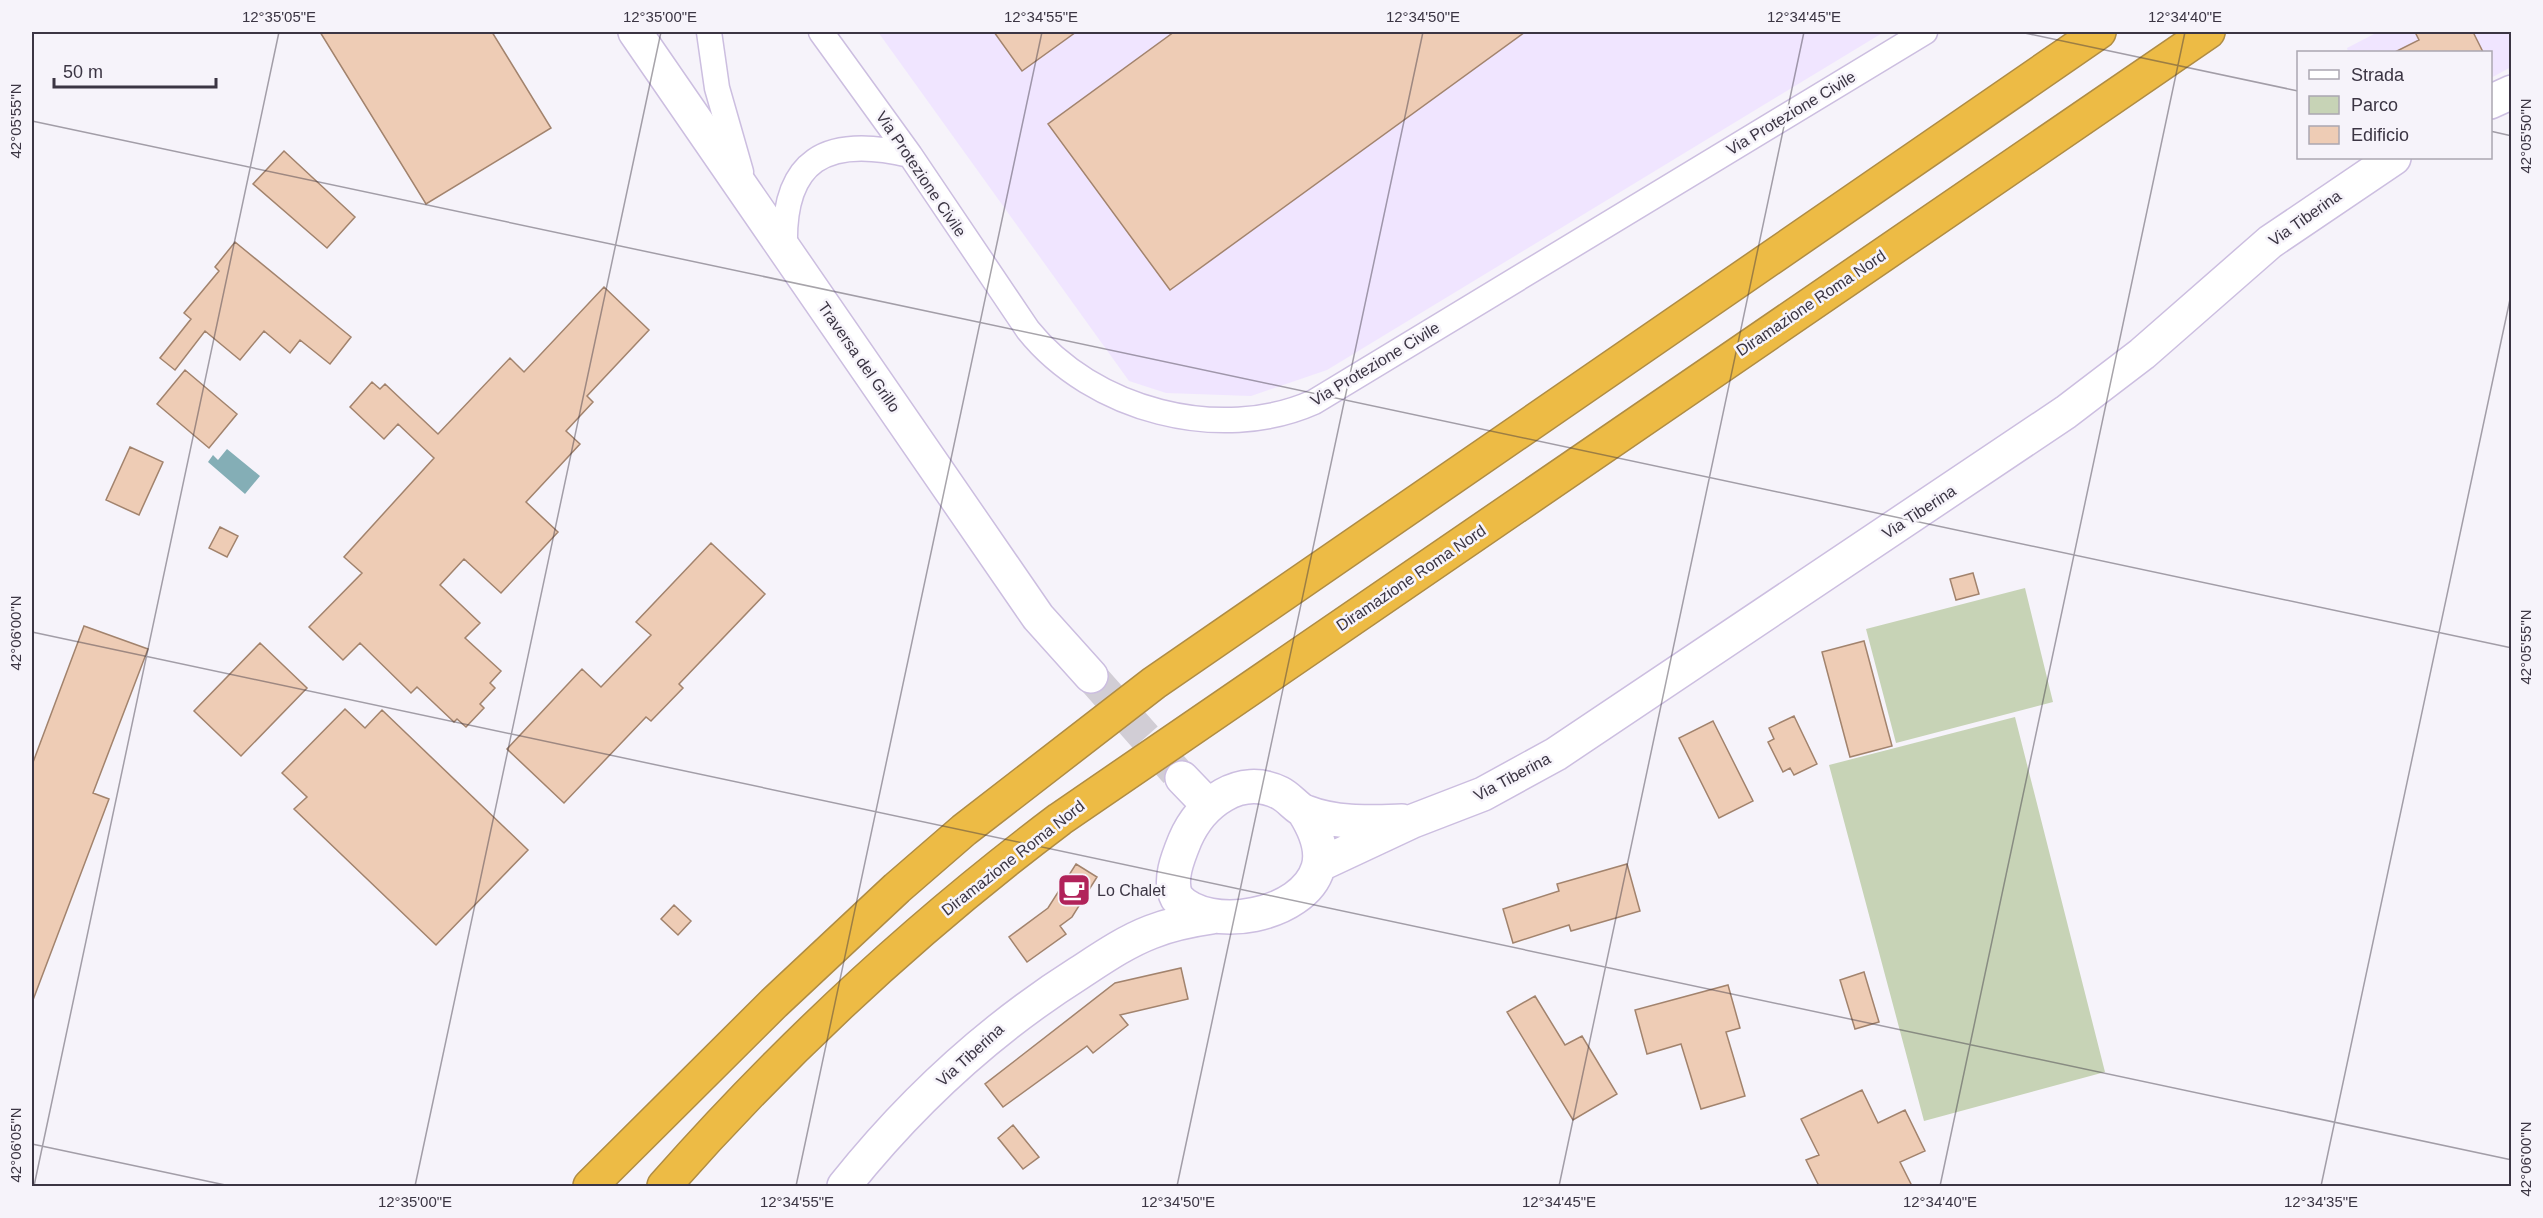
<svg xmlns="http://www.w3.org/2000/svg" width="2543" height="1218" font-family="Helvetica,sans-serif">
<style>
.built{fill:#f0e5ff}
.green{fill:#c7d3b6}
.water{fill:#84aeb6}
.building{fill:#eeccb5;stroke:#a2836d;stroke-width:1.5}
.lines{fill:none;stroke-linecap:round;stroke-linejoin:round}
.secondary-tunnel{stroke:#d1cdd5;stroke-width:33;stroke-dasharray:33 16;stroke-linecap:butt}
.minor-casing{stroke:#ccbee0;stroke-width:27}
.secondary-casing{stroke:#ccbee0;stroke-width:36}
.motorway-casing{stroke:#af8c44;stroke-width:36}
.minor{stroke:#fff;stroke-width:24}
.secondary{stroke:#fff;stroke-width:33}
.motorway{stroke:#edbb45;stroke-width:33}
.ticks{fill:none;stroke:#3b3543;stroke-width:1.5;stroke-opacity:0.45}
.labels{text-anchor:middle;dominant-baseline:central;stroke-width:5;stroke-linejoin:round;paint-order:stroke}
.street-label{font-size:16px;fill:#3b3543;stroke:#f6f3fa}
.poi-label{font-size:16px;fill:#3b3543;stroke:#f6f3fa;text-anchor:start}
.neatline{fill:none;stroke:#3b3543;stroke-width:2}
.ticks-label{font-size:15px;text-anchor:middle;fill:#3b3543}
</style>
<rect width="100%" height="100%" fill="#f6f3fa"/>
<path class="built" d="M878,32H1884L1327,370L1251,396L1166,393L1129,381Z
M2378,32H2511V67L2491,78L2490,52H2348L2347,48Z"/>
<path class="green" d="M2025,588L2053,702L1896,743L1866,629Z
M2015,717L2105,1072L1924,1121L1829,765Z"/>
<path class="water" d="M227,449L260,476L245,494L208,462L213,455L218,460Z"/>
<path class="building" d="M320,32H492L551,128L426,204Z
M994,32H1076L1022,71Z
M1174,32H1525L1170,290L1048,124Z
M2415,32H2473L2483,52H2395L2419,40Z
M284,151L355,217L327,248L253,184Z
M235,242L351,337L330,364L300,340L290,353L264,331L240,360L205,331L175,370L160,358L191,319L184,313L219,271L215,267Z
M604,287L649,330L587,396L593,402L566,431L580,444L526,502L558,532L501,593L464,559L440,585L480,623L465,638L501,671L490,683L495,688L480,704L484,708L466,727L457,719L454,722L417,687L411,693L360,643L343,660L309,627L362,573L344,557L434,458L398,424L384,439L350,407L372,382L380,389L385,384L438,434L510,358L524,372Z
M185,370L237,414L209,448L157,404Z
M130,447L163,462L139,515L106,500Z
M220,527L238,536L227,557L209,548Z
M711,543L765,594L679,684L683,688L651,721L646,717L564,803L507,749L582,669L601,687L651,635L636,622Z
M1973,573L1979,594L1956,600L1950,579Z
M84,626L148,649L93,793L109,799L33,1000L32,765Z
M1864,641L1892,746L1850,757L1822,652Z
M260,643L307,688L241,756L194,711Z
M345,709L365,728L382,710L528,850L436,945L294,809L307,797L282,773Z
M1794,716L1817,764L1794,775L1790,768L1783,772L1768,742L1774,739L1769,728Z
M1713,721L1753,801L1719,818L1679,738Z
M1076,864L1097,877L1072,917L1060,926L1066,934L1027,962L1009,937L1048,908Z
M1627,864L1640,911L1571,931L1569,925L1513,943L1503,909L1559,891L1557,884Z
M674,905L691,921L678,935L661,919Z
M1181,968L1188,999L1120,1015L1128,1025L1093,1053L1087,1046L1003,1107L985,1084L1115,983Z
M1864,972L1879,1022L1855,1029L1840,980Z
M1728,985L1740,1028L1726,1032L1745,1096L1701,1109L1681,1044L1647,1054L1635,1010Z
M1535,996L1565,1045L1582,1036L1617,1094L1573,1120L1507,1012Z
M1862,1090L1878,1123L1905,1110L1925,1151L1900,1162L1912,1186H1819L1806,1160L1819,1155L1801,1119Z
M1013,1125L1039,1157L1023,1169L998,1138Z"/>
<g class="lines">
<path class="secondary-tunnel" d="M1091,676L1176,772"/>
<g class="minor-casing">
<path id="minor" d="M709,32L717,88L741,172
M821,32L910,155L1028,330C1092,410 1220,444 1314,402L1925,32
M785,249C782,159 826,135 910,155"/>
</g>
<g class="secondary-casing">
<path id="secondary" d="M635,32L1038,617L1091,676
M2490,102L2512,92
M1182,778L1208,805
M1304,812C1314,828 1324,848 1318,868C1304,916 1209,934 1177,898C1168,881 1178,857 1185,840C1201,803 1240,773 1280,793C1290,798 1297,809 1306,812C1336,824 1371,822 1402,821
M1319,865L1413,821L1483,794L1556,754L2066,412L2142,354L2270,242L2394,158
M844,1186C911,1102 989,1030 1079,973C1102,958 1125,942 1151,932C1171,924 1191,920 1212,917"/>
</g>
<g class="motorway-casing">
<path id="motorway" d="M590,1186L774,1003L897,888L964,830L1154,683L2099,32
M664,1186C784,1050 915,928 1060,819L2208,32"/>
</g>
<use href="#minor" class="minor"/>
<use href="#secondary" class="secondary"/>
<use href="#motorway" class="motorway"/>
</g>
<path class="ticks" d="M2020,32L2298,91M32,121L2512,648M2490,131L2512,136M32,632L2512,1160M32,1144L230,1186M34,1186L279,32M415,1186L661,32M796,1186L1042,32M1177,1186L1423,32M1559,1186L1804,32M1940,1186L2185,32M2321,1186L2512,290"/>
<defs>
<g id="cafe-square" transform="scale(1.725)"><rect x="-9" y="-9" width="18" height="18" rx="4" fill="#b1235a" stroke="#f6f3fa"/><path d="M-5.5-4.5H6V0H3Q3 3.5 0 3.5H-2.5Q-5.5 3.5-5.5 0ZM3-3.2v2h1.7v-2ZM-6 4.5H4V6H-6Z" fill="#fff"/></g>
</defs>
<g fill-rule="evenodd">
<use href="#cafe-square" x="1074" y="890"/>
</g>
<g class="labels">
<g class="street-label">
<text transform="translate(1791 113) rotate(-31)">Via Protezione Civile</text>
<text transform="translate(921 174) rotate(56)">Via Protezione Civile</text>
<text transform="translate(2305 218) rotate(-35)">Via Tiberina</text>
<text transform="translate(1811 303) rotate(-34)">Diramazione Roma Nord</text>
<text transform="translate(859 357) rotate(55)">Traversa del Grillo</text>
<text transform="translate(1375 364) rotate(-31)">Via Protezione Civile</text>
<text transform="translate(1919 512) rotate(-33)">Via Tiberina</text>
<text transform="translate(1411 578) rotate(-34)">Diramazione Roma Nord</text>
<text transform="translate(1512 777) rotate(-28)">Via Tiberina</text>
<text transform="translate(1013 858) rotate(-38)">Diramazione Roma Nord</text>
<text transform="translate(970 1055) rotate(-42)">Via Tiberina</text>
</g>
<g class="poi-label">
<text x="1097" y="890">Lo Chalet</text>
</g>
</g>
<rect width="2543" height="1218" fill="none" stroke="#f6f3fa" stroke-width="66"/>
<rect x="2297" y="51" width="195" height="108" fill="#f6f3fa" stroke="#aba7b1" stroke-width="1.5"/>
<rect x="2309" y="70" width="30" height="9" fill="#ffffff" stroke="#aba7b1" stroke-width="1.5"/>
<text x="2351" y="81" font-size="18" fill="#3b3543">Strada</text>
<rect x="2309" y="96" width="30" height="18" fill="#c7d3b6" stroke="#aba7b1" stroke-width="1.5"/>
<text x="2351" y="111" font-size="18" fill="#3b3543">Parco</text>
<rect x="2309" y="126" width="30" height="18" fill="#eeccb5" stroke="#aba7b1" stroke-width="1.5"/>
<text x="2351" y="141" font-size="18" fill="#3b3543">Edificio</text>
<path d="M54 78v9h162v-9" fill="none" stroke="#3b3543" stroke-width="3"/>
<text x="63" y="78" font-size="18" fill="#3b3543" stroke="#f6f3fa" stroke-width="4.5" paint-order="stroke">50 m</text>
<rect x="33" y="33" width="2477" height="1152" class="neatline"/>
<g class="ticks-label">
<text x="279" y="22">12°35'05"E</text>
<text x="660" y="22">12°35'00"E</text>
<text x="1041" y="22">12°34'55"E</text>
<text x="1423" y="22">12°34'50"E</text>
<text x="1804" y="22">12°34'45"E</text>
<text x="2185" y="22">12°34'40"E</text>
<text transform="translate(16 121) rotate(-90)" y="5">42°05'55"N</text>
<text transform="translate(2526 136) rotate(-90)" y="5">42°05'50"N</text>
<text transform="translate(16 633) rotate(-90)" y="5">42°06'00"N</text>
<text transform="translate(2526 647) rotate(-90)" y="5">42°05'55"N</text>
<text transform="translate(16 1145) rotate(-90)" y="5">42°06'05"N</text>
<text transform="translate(2526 1159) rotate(-90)" y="5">42°06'00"N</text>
<text x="415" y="1207">12°35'00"E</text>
<text x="797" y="1207">12°34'55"E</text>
<text x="1178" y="1207">12°34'50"E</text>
<text x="1559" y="1207">12°34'45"E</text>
<text x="1940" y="1207">12°34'40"E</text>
<text x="2321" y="1207">12°34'35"E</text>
</g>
</svg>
